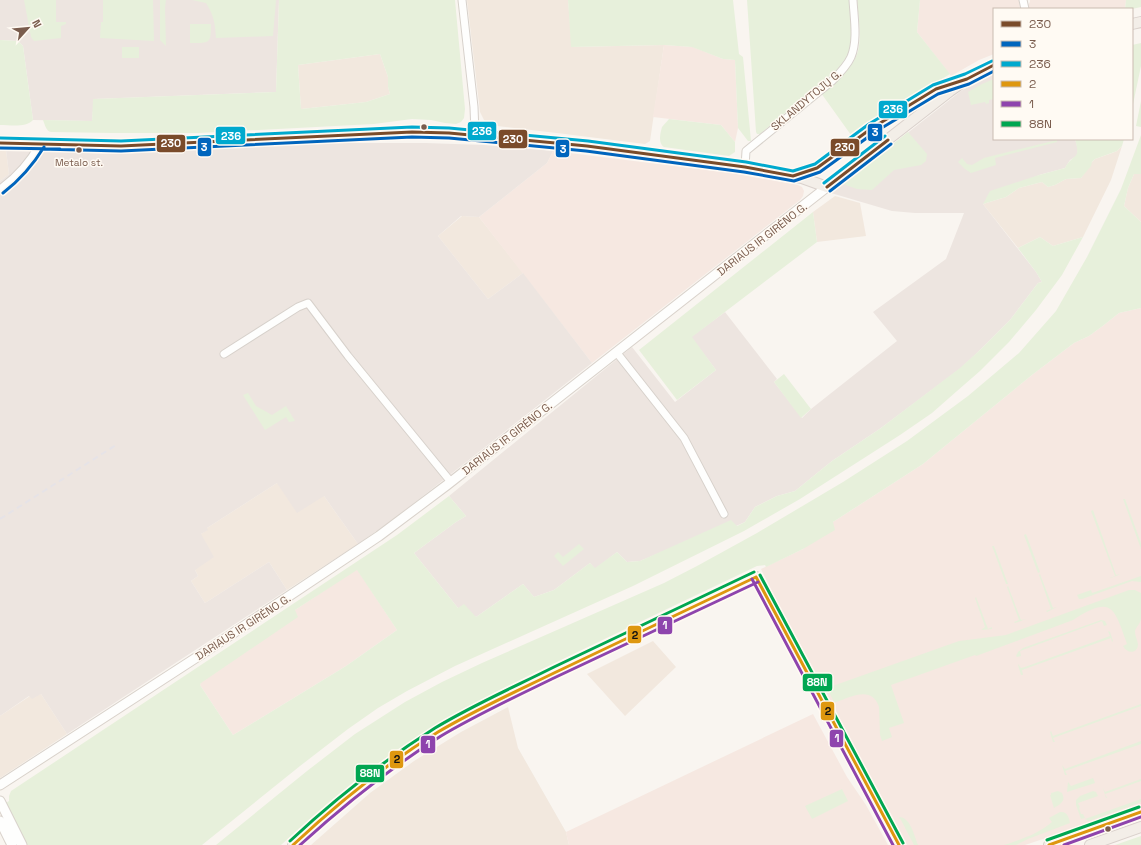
<svg xmlns="http://www.w3.org/2000/svg" width="1141" height="845" font-family="'Space Grotesk',sans-serif">
<style>
.residential{fill:#f2e8de}
.commercial{fill:#f6e8e1}
.industrial{fill:#ede5e0}
.green{fill:#e7f0db;fill-rule:evenodd}
.lines{fill:none;stroke-linecap:round;stroke-linejoin:round}
.minor-casing{stroke:#d7d1cb;stroke-width:9}
.secondary-casing{stroke:#d9d2cb;stroke-width:11}
.primary-casing{stroke:#dad1cc;stroke-width:12}
.minor{stroke:#fefefd;stroke-width:7}
.secondary{stroke:#fefefd;stroke-width:9}
.primary{stroke:#f3eee8;stroke-width:10}
.rail{stroke:#e6e3e7;stroke-width:2;stroke-dasharray:6 4;stroke-linecap:butt}
.bus-1-casing{stroke:#fffaf3;stroke-width:6}
.bus-2-casing{stroke:#fffaf3;stroke-width:6}
.bus-3-casing{stroke:#fffaf3;stroke-width:6}
.bus-4-casing{stroke:#fffaf3;stroke-width:6}
.bus-5-casing{stroke:#fffaf3;stroke-width:6}
.bus-6-casing{stroke:#fffaf3;stroke-width:6}
.bus-1{stroke:#7a4b2a;stroke-width:3}
.bus-2{stroke:#0065bd;stroke-width:3}
.bus-3{stroke:#00a9ce;stroke-width:3}
.bus-4{stroke:#de970f;stroke-width:3}
.bus-5{stroke:#8e44ad;stroke-width:3}
.bus-6{stroke:#00a651;stroke-width:3}
.bus-dot{fill:#7a5c4d;stroke:#fffaf3;stroke-width:1.5}
.labels{text-anchor:middle;dominant-baseline:central;stroke-width:3;stroke-linejoin:round;paint-order:stroke}
.bus-label{font-size:10px;fill:#7a5c4d;stroke:#fffaf3}
.street-label{font-size:11px;fill:#7a5c4d;stroke:#fffaf3}
.line-badge{stroke:#fffaf3;stroke-width:1.5}
.badge-label{font-size:11px;text-anchor:middle;font-weight:bold;fill:#fff}
.pale-badge-label{font-size:11px;text-anchor:middle;font-weight:bold;fill:#111}
</style>
<rect width="100%" height="100%" fill="#f9f5f0"/>
<path class="residential" d="M467,0H568L572,47L664,45L650,141L645,144L565,134L489,125L484,120L480,112Z
M380,54L388,77V87L390,94L366,102L301,109L298,65Z
M1122,146L1111,180L1083,237L1053,246L1040,237L1018,248L983,204L1006,197L1019,188L1042,182L1048,187L1055,185L1066,179L1081,178L1092,162L1095,159L1112,153L1117,151Z
M0,150H6L9,174L0,181Z
M1134,174H1141V222L1124,206L1128,188Z
M835,196L860,203L866,236L817,242L813,212Z
M462,216L479,217L523,273L488,299L438,236Z
M277,483L324,496L358,544L287,590L269,562L205,603L191,581L198,576L195,570L201,534L207,530V528Z
M653,641L676,667L625,716L587,674Z
M41,694L67,734L0,778V716L30,696Z
M508,707L518,748L566,832L569,845H311L370,793L414,761L461,732Z"/>
<path class="commercial" d="M920,0H1019L1020,9H994V54L979,60L951,76L917,32Z
M1030,0H1126L1125,9H1029L1028,5L1030,2Z
M664,45L693,47L723,59L735,60L738,128L735,142L721,125L653,117Z
M553,151L731,173L798,185L802,187L804,191L803,196L800,200L592,363L479,217L547,163Z
M1141,308V807L1061,835L1043,839L1025,845H907L770,588L761,569L803,549L833,522L923,464L1032,375L1074,343L1089,336L1104,325L1119,313Z
M357,569L397,630L346,666L233,735L200,685L201,682L295,610Z
M813,714L847,777L866,805L888,845H569L566,832Z"/>
<path class="industrial" d="M0,0H279L276,92L94,99L92,121L33,120L23,46L18,41L0,40Z
M994,73V139H1075L1078,149L1077,155L1075,157L1070,160L1065,168L1039,175L983,204L1036,272L1042,282L1038,283L1010,320L980,350L961,368L881,428L832,461L795,491L777,496L755,507L745,522L736,526L664,551L640,561L627,562L617,552L595,569L590,563L554,590L534,597L523,584L476,617L458,608L414,553L456,522L466,516L449,496L632,347L675,402L716,370L691,337L725,312L777,379L774,382L802,418L811,409L897,341L873,312L946,259L964,213H915L892,211L831,193L961,91Z
M323,143H426L484,145L553,151L547,163L479,217L461,216L438,236L488,299L523,273L592,363L395,518L358,544L324,496L297,513L277,483L207,528L208,530L201,534L214,557L195,570L198,576L191,581L205,603L269,562L287,590L67,734L41,694L32,699L29,696L0,716V181L9,174L6,150L116,154Z"/>
<path class="green" d="M24,0H56V22H66V24L61,26V38L34,41L31,37Z
M103,0H153L154,41L100,38L101,22H103Z
M160,0H166L165,8L166,46L160,40Z
M192,0H276L273,36L216,38C215,23 214,16 206,3Z
M279,0H455L465,109L464,118L461,122L456,124L445,123L431,120L412,119L374,124L198,133H112L51,132C46,131 45,125 43,120L92,121L93,99L276,92ZM380,54L388,77V87L390,94L366,102L301,109L298,65Z
M568,0H733L739,54L743,57L751,141H748L738,128L735,60L723,59L692,47L664,45L571,47Z
M747,0H849C850,15 854,33 850,48C849,55 844,61 840,67L760,134H757L756,132Z
M857,0H920L917,32L950,74L875,119L851,135L821,93C835,82 853,69 858,51C862,35 858,16 857,0Z
M1126,0H1141V7L1132,9H1125Z
M190,24H211C211,44 210,43 190,43Z
M0,40L18,41L23,46L33,120C26,128 10,125 0,125Z
M1141,43V66L1132,109V45Z
M122,47H139V58H122Z
M994,79V99L989,100V103L986,104L985,102L971,105L968,92L982,84Z
M1141,101V127L1136,126Z
M669,119L721,125L735,142V152L729,156L664,147C658,143 660,134 662,127C664,124 667,122 669,119Z
M908,132L927,154L926,161L921,165L894,170L872,190L857,189L843,184Z
M1141,135V174H1134L1128,188L1124,206L1141,222V308L1119,313L1104,325L1089,336L1074,343L1032,375L923,464L833,522L835,530L803,549L766,567L765,565L757,566C692,597 627,628 563,659C509,685 455,711 406,744C361,774 321,808 281,845H216L307,771L355,734L405,702L442,682L482,663L664,583L697,566L757,533L843,482L907,441L968,396L1019,353L1056,311L1087,257L1121,189Z
M1075,139H1124L1122,146L1117,151L1095,159L1092,162L1091,166L1081,178L1066,179L1055,185L1048,187L1042,182L1019,188L1006,197L983,204L990,191L1039,175L1065,168C1074,152 1081,161 1075,139Z
M1057,140V142L995,158L996,165L971,173L965,169L958,162L962,158L967,164L972,165L984,158Z
M813,212L817,242L692,337L716,370L677,400L639,350Z
M1040,237L1053,246L1083,237L1062,275L1036,310L1009,342L980,371L957,391L932,413L900,435L800,499L744,531L633,586L455,666L407,691L378,708L348,729L300,766L202,845H27L6,803L9,801V796L11,791L397,535L449,496L466,516L456,522L414,553L458,608L464,604L476,617L523,584L534,597L554,590L590,563L595,568L617,552L627,562L640,561L731,520L737,526L745,522L755,507L777,496L795,491L832,461L881,428L960,368L980,350L1010,320L1038,283L1042,282L1036,272L1018,248ZM357,570L397,630L346,666L233,735L200,685L201,683L298,617L295,610Z
M784,374L811,409L801,418L774,382Z
M248,393L256,406L272,415L286,406L295,421L289,422L286,417L265,430L243,395Z
M1123,499H1125L1141,543V549Z
M1093,510L1116,575L1121,574L1111,578H1110L1115,576L1091,511Z
M1026,534L1040,572L1038,573L1024,535Z
M579,544L584,549L563,566L554,556L558,552L563,557Z
M992,546H994L1008,584H1006Z
M1040,574L1053,608L1057,607L1047,612L1046,611L1051,609L1039,575Z
M1141,576V582L1132,581L1082,599H1079L1077,595L1091,590L1092,593Z
M1008,586L1021,620L1026,619L1015,623L1014,622L1019,620L1007,587Z
M1129,590H1135L1141,593C1141,600 1141,614 1141,619C1140,624 1136,627 1135,631C1135,636 1137,639 1138,644C1138,654 1127,654 1123,646L1127,644C1114,607 1112,595 1073,620L976,656L975,655L891,685L904,723L889,728L892,737L882,741L880,735L879,707C872,685 851,697 836,702H834L827,688L959,641L1006,635Z
M976,597L988,629L992,627V629L981,630L985,627L975,598Z
M1101,620L1105,621L1107,625L1104,626L1102,621L1020,651L1021,656L1017,657L1016,656L1018,652L1023,648Z
M1108,631L1110,632L1113,641L1112,642L1111,638L1022,670L1023,675H1021L1018,665V664L1021,668L1025,667L1110,636Z
M1141,704V706L1053,738L1055,742H1053L1050,732L1051,731L1053,736Z
M1141,741V744L1065,771L1067,775H1065L1062,765L1065,769Z
M1093,778L1095,783L1067,792L1068,782L1071,786Z
M1141,779V781L1105,794L1107,798H1106L1103,788L1105,792Z
M842,789L848,801L812,819L805,806Z
M1058,791L1062,793C1066,801 1061,804 1054,808L1050,795H1051V793Z
M1093,791L1096,792L1098,796L1078,803L1080,807L1079,808L1081,814H1083L1085,818L1081,819L1076,805V800L1080,796Z
M1141,799V802L1089,821L1085,819Z
M1060,812C1067,811 1069,817 1070,823L1028,839L1016,845H1004C1022,839 1038,834 1052,822L1049,818Z
M900,817C911,819 914,835 918,845H914L901,820L899,818Z
M1141,836V845H1115Z"/>
<g class="lines">
<g class="minor-casing">
<path id="minor" d="M462,0L474,107L475,134
M1023,0L1025,9
M745,167L746,151L832,81C839,74 847,66 851,57C858,40 854,18 853,0
M0,189C17,177 30,162 40,144
M617,353L684,438L724,514
M224,354L298,307L308,303L348,356L451,482"/>
</g>
<g class="secondary-casing">
<path id="secondary" d="M0,785L208,650L379,536L447,485L827,187
M0,801L22,845
M0,821L12,845"/>
</g>
<g class="primary-casing">
<path id="primary" d="M1132,24L1141,22
M0,143L121,146L337,135L412,132L449,133L519,139L587,146L745,167L802,178L827,187L950,91L967,79L994,65
M795,175L817,168L872,128L895,113L936,89L957,82
M293,845C333,807 376,772 423,742C464,715 509,694 554,673C621,640 688,609 756,577L899,845
M1049,845L1141,812
M1090,845L1141,827"/>
</g>
<use href="#minor" class="minor"/>
<use href="#secondary" class="secondary"/>
<use href="#primary" class="primary"/>
<path class="rail" d="M0,519L116,445"/>
<g class="bus-1-casing">
<path id="bus-1" d="M0,143L121,146L412,132L449,133L587,146L745,167L793,176L817,168L872,128L936,89L967,79L994,65
M827,187L888,140"/>
</g>
<g class="bus-2-casing">
<path id="bus-2" d="M0,148L60,149
M40,149L121,151L412,137L449,138L586,151L744,172L794,181L820,172L875,132L938,94L969,84L994,71
M830,191L891,144
M3,193C20,180 33,165 44,147"/>
</g>
<g class="bus-3-casing">
<path id="bus-3" d="M0,138L121,141L412,127L449,128L588,141L746,162L793,171L815,164L869,124L933,85L965,74L992,61
M824,183L885,136"/>
</g>
<g class="bus-4-casing">
<path id="bus-4" d="M756,577L899,845
M293,845C338,803 386,764 438,732C475,710 515,692 554,673C621,641 689,609 756,577
M1049,845L1141,812"/>
</g>
<g class="bus-5-casing">
<path id="bus-5" d="M752,579L893,845
M300,845C344,805 390,768 441,736C478,714 517,696 556,677C624,645 691,613 758,582
M1064,845L1141,817"/>
</g>
<g class="bus-6-casing">
<path id="bus-6" d="M760,575L903,843
M1047,840L1139,807
M290,841C335,799 383,761 435,728C473,705 514,687 554,667C620,635 687,604 754,572"/>
</g>
<use href="#bus-1" class="bus-1"/>
<use href="#bus-2" class="bus-2"/>
<use href="#bus-3" class="bus-3"/>
<use href="#bus-4" class="bus-4"/>
<use href="#bus-5" class="bus-5"/>
<use href="#bus-6" class="bus-6"/>
</g>
<g class="bus-dot">
<circle cx="424" cy="127" r="3.5"/>
<circle cx="79" cy="150" r="3.5"/>
<circle cx="1108" cy="829" r="3.5"/>
</g>
<g class="labels">
<g class="bus-label">
<text x="79" y="162">Metalo st.</text>
</g>
<g class="street-label">
<text transform="translate(806 100) rotate(-40)">SKLANDYTOJŲ G.</text>
<text transform="translate(762 239) rotate(-38)">DARIAUS IR GIRĖNO G.</text>
<text transform="translate(507 438) rotate(-38)">DARIAUS IR GIRĖNO G.</text>
<text transform="translate(243 627) rotate(-33)">DARIAUS IR GIRĖNO G.</text>
</g>
</g>
<g class="line-badge">
<rect x="878" y="100" width="30" height="19" rx="4" fill="#00a9ce"/>
<rect x="467" y="121" width="30" height="20" rx="4" fill="#00a9ce"/>
<rect x="867" y="123" width="16" height="19" rx="4" fill="#0065bd"/>
<rect x="215" y="126" width="31" height="19" rx="4" fill="#00a9ce"/>
<rect x="498" y="129" width="30" height="20" rx="4" fill="#7a4b2a"/>
<rect x="156" y="134" width="30" height="19" rx="4" fill="#7a4b2a"/>
<rect x="197" y="137" width="15" height="20" rx="4" fill="#0065bd"/>
<rect x="830" y="138" width="30" height="19" rx="4" fill="#7a4b2a"/>
<rect x="555" y="139" width="15" height="19" rx="4" fill="#0065bd"/>
<rect x="657" y="616" width="16" height="19" rx="4" fill="#8e44ad"/>
<rect x="627" y="625" width="15" height="19" rx="4" fill="#de970f"/>
<rect x="802" y="673" width="31" height="19" rx="4" fill="#00a651"/>
<rect x="820" y="701" width="15" height="20" rx="4" fill="#de970f"/>
<rect x="829" y="729" width="15" height="19" rx="4" fill="#8e44ad"/>
<rect x="420" y="735" width="16" height="19" rx="4" fill="#8e44ad"/>
<rect x="389" y="750" width="15" height="19" rx="4" fill="#de970f"/>
<rect x="355" y="764" width="30" height="19" rx="4" fill="#00a651"/>
</g>
<g class="badge-label">
<text x="893" y="113">236</text>
<text x="482" y="135">236</text>
<text x="875" y="136">3</text>
<text x="231" y="140">236</text>
<text x="513" y="143">230</text>
<text x="171" y="147">230</text>
<text x="204" y="151">3</text>
<text x="845" y="151">230</text>
<text x="563" y="153">3</text>
<text x="665" y="629">1</text>
<text x="817" y="686">88N</text>
<text x="837" y="742">1</text>
<text x="428" y="748">1</text>
<text x="370" y="777">88N</text>
</g>
<g class="pale-badge-label">
<text x="635" y="639">2</text>
<text x="828" y="715">2</text>
<text x="397" y="763">2</text>
</g>
<rect x="993" y="8" width="140" height="132" fill="#fffaf3" stroke="#cabbb1"/>
<rect x="1001" y="21" width="20" height="6" fill="#7a4b2a" stroke="#cabbb1"/>
<text x="1029" y="28" font-size="12" fill="#7a5c4d">230</text>
<rect x="1001" y="41" width="20" height="6" fill="#0065bd" stroke="#cabbb1"/>
<text x="1029" y="48" font-size="12" fill="#7a5c4d">3</text>
<rect x="1001" y="61" width="20" height="6" fill="#00a9ce" stroke="#cabbb1"/>
<text x="1029" y="68" font-size="12" fill="#7a5c4d">236</text>
<rect x="1001" y="81" width="20" height="6" fill="#de970f" stroke="#cabbb1"/>
<text x="1029" y="88" font-size="12" fill="#7a5c4d">2</text>
<rect x="1001" y="101" width="20" height="6" fill="#8e44ad" stroke="#cabbb1"/>
<text x="1029" y="108" font-size="12" fill="#7a5c4d">1</text>
<rect x="1001" y="121" width="20" height="6" fill="#00a651" stroke="#cabbb1"/>
<text x="1029" y="128" font-size="12" fill="#7a5c4d">88N</text>
<g transform="translate(28 28) rotate(63)" stroke="#fffaf3" stroke-width="3" paint-order="stroke">
<path d="M0-3L7 15L0 10L-7 15Z" fill="#7a5c4d"/>
<text y="-6" font-size="11" font-weight="bold" text-anchor="middle" fill="#7a5c4d">N</text>
</g>
</svg>
